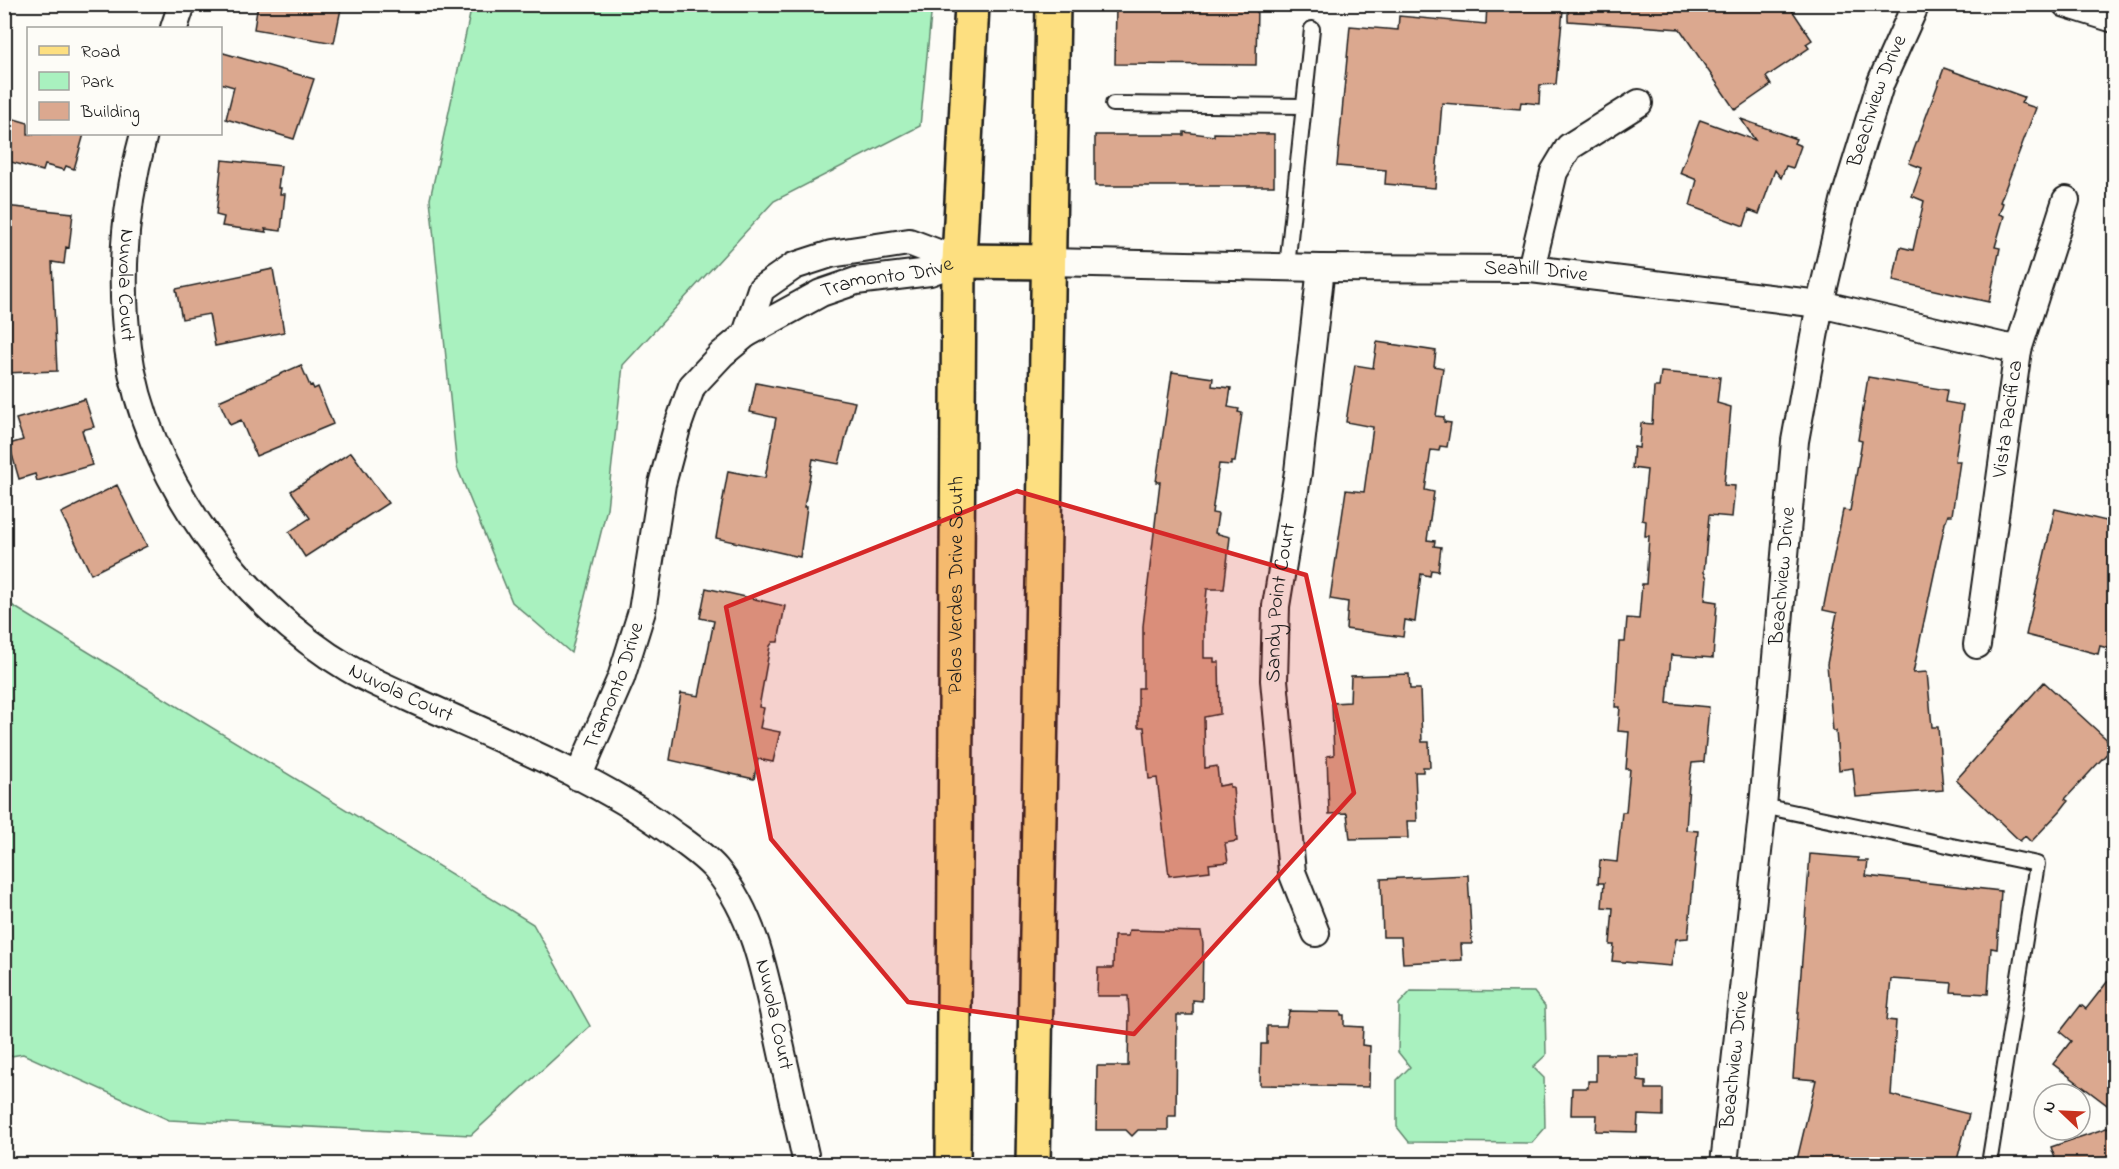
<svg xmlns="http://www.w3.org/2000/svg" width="2119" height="1169" font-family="'Indie Flower',sans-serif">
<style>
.green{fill:#a9f1bf;stroke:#62866e;stroke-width:1.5}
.building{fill:#dba88f;stroke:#1c1c1c;stroke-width:1.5}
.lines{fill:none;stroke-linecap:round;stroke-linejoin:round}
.lane-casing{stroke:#1c1c1c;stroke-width:18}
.street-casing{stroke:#1c1c1c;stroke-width:30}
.primary-casing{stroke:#1c1c1c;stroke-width:38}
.lane{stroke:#fdfcf7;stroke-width:14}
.street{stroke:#fdfcf7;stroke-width:26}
.primary{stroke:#fddf80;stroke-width:33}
.marked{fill:#d62828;fill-opacity:0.2;stroke:#d62828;stroke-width:4.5;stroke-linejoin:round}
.labels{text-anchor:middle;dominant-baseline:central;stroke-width:5;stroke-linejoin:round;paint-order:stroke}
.street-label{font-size:21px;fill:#1c1c1c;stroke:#fdfcf7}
</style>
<rect width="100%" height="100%" fill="#fdfcf7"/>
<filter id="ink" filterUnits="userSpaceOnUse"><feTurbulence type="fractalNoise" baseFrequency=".0167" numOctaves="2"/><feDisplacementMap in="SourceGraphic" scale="12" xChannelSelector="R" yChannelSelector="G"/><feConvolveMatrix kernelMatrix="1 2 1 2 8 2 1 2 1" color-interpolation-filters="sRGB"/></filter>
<g filter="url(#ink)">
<path class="green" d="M472,5H932L920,126L774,201L623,365L607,508L571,653L512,602L457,467L430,199Z
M5,601L533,924L590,1026L471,1135L169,1120L23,1054L5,1057Z
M1411,991L1534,992L1545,1006L1546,1055L1533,1067L1544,1078L1545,1128L1532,1143L1409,1142L1397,1127V1080L1410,1067L1398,1052L1399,1004Z"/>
<path class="building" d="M258,4H342L334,43L254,29Z
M1116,4H1257L1256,65L1115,64Z
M1487,4H1529L1528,7L1563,10L1556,84L1540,85L1539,104L1521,102L1520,109L1442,103L1435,188L1385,184L1386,170L1337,166L1350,26L1398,30L1399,16L1486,24Z
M1568,4H1788L1812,40L1806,44L1809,48L1766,77L1771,85L1735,110L1680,29L1568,21Z
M220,52L314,79L294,139L226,119L234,87L220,83Z
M1944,68L2024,97L2021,103L2036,108L2000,202L2003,203L1999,214L2004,216L1995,247L2000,248L1989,302L1893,281L1900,247L1913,250L1924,201L1912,196L1922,168L1909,163Z
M4,116L28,123V134H84L74,169L66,166L64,170L45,165L43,171L4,160Z
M1741,119L1796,139L1794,143L1801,146L1793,168L1786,166L1781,178L1775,170L1759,214L1749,210L1744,226L1690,206L1697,180L1680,173L1700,120L1755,140Z
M1184,132L1214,136V133L1274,134V186H1095V135H1184Z
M222,160L281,166L278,188H281L280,194H285L281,231L265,229L266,232L222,226L224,217L216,215Z
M4,206L73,213L69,248L66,247L64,264L52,262L57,371L4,373Z
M273,269L284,332L215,346L209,314L182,319L176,289Z
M1377,342L1436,351L1434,366L1443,368L1436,416L1444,417V422L1451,423L1447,447L1440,446L1439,451L1431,450L1425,490L1434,492L1427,540L1435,541L1434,546L1441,547L1438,571L1431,570L1430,576L1421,574L1415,622L1405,620L1403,637L1346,629L1348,602L1330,599L1346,490L1364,492L1373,427L1346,422L1355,365L1373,368Z
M301,365L310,386L312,385L314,389L318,387L333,424L256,456L241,420L230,425L219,401Z
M1172,372L1213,378L1212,386L1231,388L1228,407L1239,409L1238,412L1242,413L1235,462H1231V465L1219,464L1212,513L1218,514L1215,533L1230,537L1224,589H1207L1204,622V658H1214V662H1219L1220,714L1204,717L1205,768L1217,766L1219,786L1230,784V787H1233L1237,841L1225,843L1228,862L1209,864L1210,871L1169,876L1157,778L1149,779L1144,727H1138V688H1143V626L1160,482H1156Z
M1661,372L1720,377L1717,403L1731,407L1724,485L1735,486L1732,517L1709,515L1704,572L1707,578L1705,600L1717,602L1713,658L1671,655L1667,703L1709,707L1704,762L1692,763L1689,784L1686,830L1698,831L1688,938L1676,939L1671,966L1612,961L1614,945H1610L1613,908L1602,907L1604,883H1598L1600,860L1617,862L1622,812H1626L1630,769H1626L1629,732L1618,731L1620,707H1615L1619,642H1625L1627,618L1639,619L1642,584H1646L1649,536H1645L1646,521L1642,520L1647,470L1632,468L1634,447L1639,448L1641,423L1652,424L1654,387H1659Z
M1868,377L1947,390L1945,402L1963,405L1955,461H1960L1952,515H1948L1945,523L1913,673L1927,672L1932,727H1938L1943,790L1856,797L1853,768L1839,770L1836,731H1833L1827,664L1837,613L1823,610L1843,510L1850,511L1862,441L1858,440Z
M756,383L855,402L839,464L813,459L804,507H807L800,557L716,538L728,471L765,478L776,418L750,412Z
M85,399L94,427L82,430L92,465L37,481L35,474L19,479L9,444L23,440L16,419Z
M351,452L388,503L305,557L289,532L310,518L291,491Z
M117,485L147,546L91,574L61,513Z
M2055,509L2115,523V650L2100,646L2098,654L2026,635Z
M706,588L785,606L778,642H773L770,646L759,707L764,708L760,728L780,732L773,762L758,759L754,779L670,760L681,693L699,696L714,621L700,618Z
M1409,674L1410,689H1420L1422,742H1429L1430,767H1423V772H1415L1417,821H1407L1408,838L1350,839L1347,813L1329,814L1327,756L1334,755L1332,703L1350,702L1351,676Z
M2044,682L2114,746L2065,799L2068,801L2061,810L2031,842L2025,836L2020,841L1956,780Z
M1810,854L1858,858V861H1868L1866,876L2001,891L1997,949L1991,948L1988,994L1951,992L1952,983L1891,979L1887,1020L1896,1021L1891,1095L1969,1114L1956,1164H1796L1816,1080L1793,1078Z
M1468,875L1472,944H1461L1462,960L1403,963L1401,937H1383L1381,879Z
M1129,930L1201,932L1203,944L1202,1001L1193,1000V1015H1177L1176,1116H1168V1130H1138L1132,1136L1126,1130H1096L1097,1066H1128L1129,1015L1128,996H1097L1098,968H1113L1114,936H1128Z
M2115,972V1111L2053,1064L2071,1041L2060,1032L2081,1005L2086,1009Z
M1289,1011L1341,1012V1015H1344V1026L1363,1027L1362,1045L1370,1046L1369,1087L1260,1085L1261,1044H1267V1026H1286Z
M1596,1054H1638V1081L1646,1082V1089H1663V1116L1638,1115L1637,1132L1596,1131L1597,1115H1571L1572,1088H1588V1081H1596Z
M2115,1125V1164H2057L2051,1147Z"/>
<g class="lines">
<g class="lane-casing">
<path id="lane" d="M1113,104L1304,106
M1287,267L1312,29
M1763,806L2037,864L1989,1164"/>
</g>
<g class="street-casing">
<g id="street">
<path d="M2066,4L2114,19"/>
<path d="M174,28L182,4"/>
<path id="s1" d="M144,134C125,203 119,277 128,348C144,474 241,605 348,668C368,680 389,688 409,698C494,737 594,776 668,830C684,842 703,854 716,869C756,917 766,979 779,1039C788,1081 798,1123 807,1164"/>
<path id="s2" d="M1047,262L1321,268L1531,269L1820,304L2018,350"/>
<path d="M1531,269L1554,172L1569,147L1639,103"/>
<path d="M746,334L761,289L794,266L831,254L909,242L959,261"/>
<path id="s3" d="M1977,645L2018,350L2066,200"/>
<path id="s4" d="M578,777L621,678L642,611L662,484L677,428L692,386L722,354L746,334L821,293L856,281L930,272L959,261"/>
<path id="s5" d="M1316,933L1292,872L1274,680L1276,606L1298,472L1321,268"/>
<path id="s6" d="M1724,1164L1763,806L1795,441L1820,304L1844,201L1881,82L1916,4"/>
</g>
</g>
<g class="primary-casing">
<g id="primary">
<path d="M959,261L1047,262"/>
<path id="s7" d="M953,1164L959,261L972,4"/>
<path d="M1033,1164L1053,4"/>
</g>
</g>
<use href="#lane" class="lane"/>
<use href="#street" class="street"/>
<use href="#primary" class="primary"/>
</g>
</g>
<path class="marked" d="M1017,491L1306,575L1354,793L1134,1034L908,1002L771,839L726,607Z"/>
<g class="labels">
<g class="street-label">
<text stroke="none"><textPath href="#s6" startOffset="1077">Beachview Drive</textPath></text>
<text stroke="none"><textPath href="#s2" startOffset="489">Seahill Drive</textPath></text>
<text stroke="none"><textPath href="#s4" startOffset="638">Tramonto Drive</textPath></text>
<text stroke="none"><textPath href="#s1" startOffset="153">Nuvola Court</textPath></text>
<text stroke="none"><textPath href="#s3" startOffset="228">Vista Pacifica</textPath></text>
<text stroke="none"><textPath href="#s6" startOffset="591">Beachview Drive</textPath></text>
<text stroke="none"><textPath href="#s7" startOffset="579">Palos Verdes Drive South</textPath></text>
<text stroke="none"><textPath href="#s5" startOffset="336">Sandy Point Court</textPath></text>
<text stroke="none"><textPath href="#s4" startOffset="98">Tramonto Drive</textPath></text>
<text stroke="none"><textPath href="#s1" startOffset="675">Nuvola Court</textPath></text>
<text stroke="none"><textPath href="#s1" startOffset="1196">Nuvola Court</textPath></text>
<text stroke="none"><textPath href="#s6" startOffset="105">Beachview Drive</textPath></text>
</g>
</g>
<rect width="2119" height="1169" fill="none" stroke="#fdfcf7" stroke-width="24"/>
<rect x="12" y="12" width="2095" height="1145" fill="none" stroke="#1c1c1c" stroke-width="2" filter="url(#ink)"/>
<rect x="27" y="27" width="195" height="108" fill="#fdfcf7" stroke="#a3a29f" stroke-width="1.5"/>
<rect x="39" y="46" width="30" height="9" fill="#fddf80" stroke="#a3a29f" stroke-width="1.5"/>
<text x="81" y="57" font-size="18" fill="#1c1c1c">Road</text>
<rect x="39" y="72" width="30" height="18" fill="#a9f1bf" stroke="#a3a29f" stroke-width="1.5"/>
<text x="81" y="87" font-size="18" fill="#1c1c1c">Park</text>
<rect x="39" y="102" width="30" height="18" fill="#dba88f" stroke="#a3a29f" stroke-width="1.5"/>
<text x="81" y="117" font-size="18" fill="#1c1c1c">Building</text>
<g transform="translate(2062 1112) rotate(293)"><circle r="28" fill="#fdfcf7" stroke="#a3a29f" stroke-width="1.5"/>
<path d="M0-4.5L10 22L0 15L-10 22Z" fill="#c8321e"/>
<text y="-9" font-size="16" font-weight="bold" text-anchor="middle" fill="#1c1c1c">N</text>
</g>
</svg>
